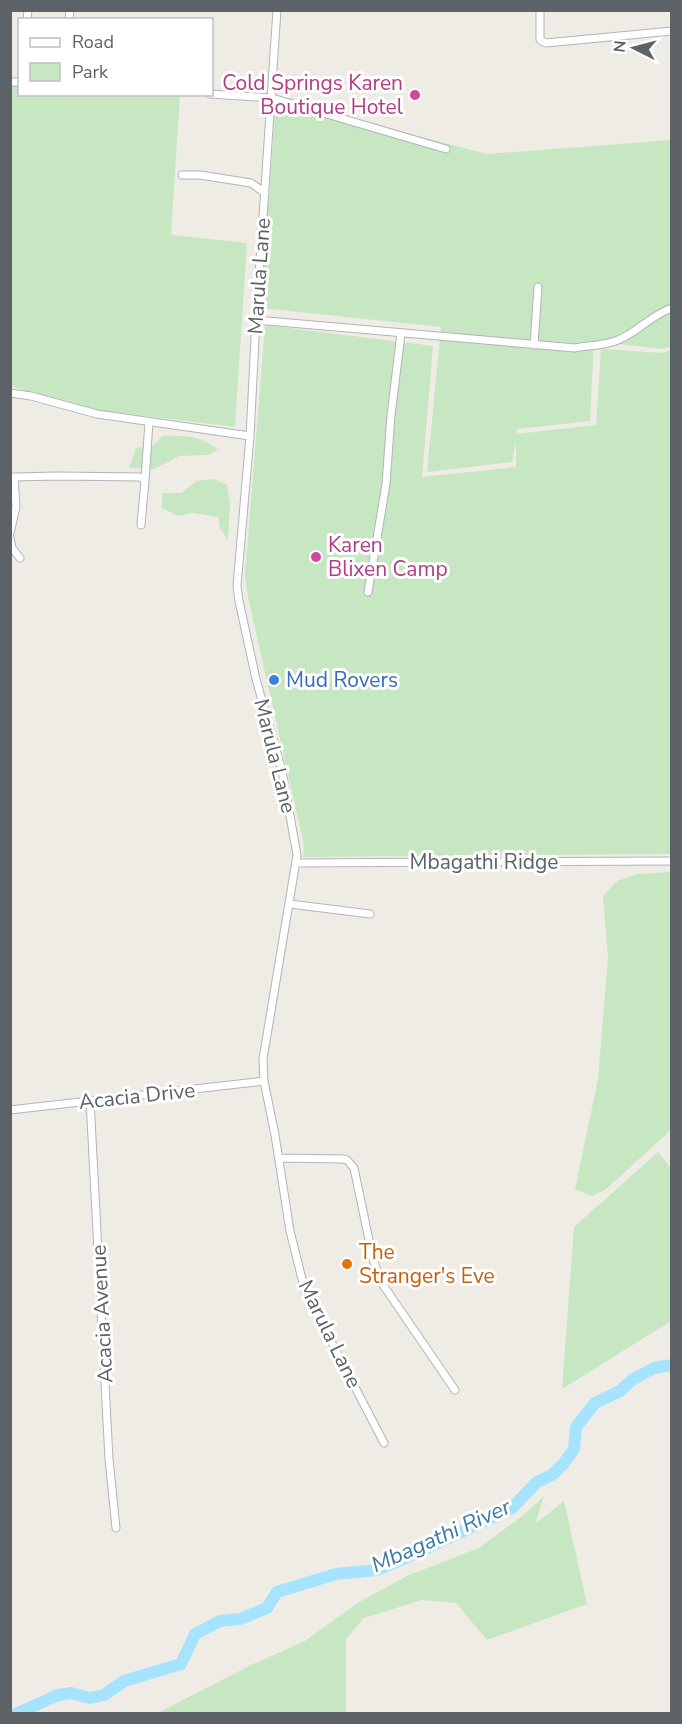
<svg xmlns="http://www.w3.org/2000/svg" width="682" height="1724" font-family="'Nunito Sans',sans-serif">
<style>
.green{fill:#c7e7c2}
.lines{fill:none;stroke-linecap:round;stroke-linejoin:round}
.river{stroke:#a6e3ff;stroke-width:12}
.minor-casing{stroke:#b1b4b8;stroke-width:9}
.minor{stroke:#fff;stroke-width:7}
.hotel-dot{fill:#d1479c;stroke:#fff;stroke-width:2}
.shop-dot{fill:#3f7fe0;stroke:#fff;stroke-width:2}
.food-dot{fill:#e8710a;stroke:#fff;stroke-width:2}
.labels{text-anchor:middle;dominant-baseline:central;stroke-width:6;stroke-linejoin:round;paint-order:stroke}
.hotel-label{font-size:21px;fill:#b23c85;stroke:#fff;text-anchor:end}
.street-label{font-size:21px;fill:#5d6266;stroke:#fff}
.shop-label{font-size:21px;fill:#366cbe;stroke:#fff;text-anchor:start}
.food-label{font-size:21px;fill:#c56008;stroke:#fff;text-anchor:start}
.water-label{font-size:22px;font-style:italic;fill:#3d79a0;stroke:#fff}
</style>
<rect width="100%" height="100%" fill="#efece6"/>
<path class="green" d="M10,84L19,85L20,94L180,95L171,235L247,243L235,427L98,410L50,399L11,386Z
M276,99L487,154L671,140V347L662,349L594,341L590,421L517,429L516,434L596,425L601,349L662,353L671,350V854L303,857L304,845L248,597L245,575L265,325L433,346L422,477L516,467V441L512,462L427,472L441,327L261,308Z
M162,436C182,435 204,436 218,450L207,455L179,456L154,469L129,468L136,448L154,445Z
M214,479L227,485L230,502L228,540L220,528L218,517L193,513L178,516L162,508V493H182L196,481Z
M671,872V1130L605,1190L592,1196L575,1189L598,1079L608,957L603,896L617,881L637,874Z
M658,1152L671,1168V1321L562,1389L574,1227Z
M544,1496L535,1524L564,1501L587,1604L487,1640L456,1603L422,1600L364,1618L346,1639V1713H158L251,1665L305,1641L359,1602L407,1576L479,1548L526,1513Z"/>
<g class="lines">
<path class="river" d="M16,1714L58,1695L71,1693L90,1698L104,1695L124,1681L181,1664L195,1634L220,1621L240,1619L267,1608L277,1592L336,1574L377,1570L410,1556L512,1508L537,1482L552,1475L564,1463L574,1449L576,1427L595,1403L620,1391L632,1380L654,1368L672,1365"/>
<g class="minor-casing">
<path id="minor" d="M277,10L256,320L250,436L237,586L239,601L256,679L282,771L297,855L263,1059L264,1081L275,1135L290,1231L305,1291L384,1443
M540,10V40L546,43L672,31
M27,20L28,10
M69,20L70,10
M10,82H20
M210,94L272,98L446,149
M182,175H200L251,183L265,193
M256,320L575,348C590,345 604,346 618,340C638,332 651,315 672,308
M534,345L538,287
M10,393L31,396L97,414L250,436
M10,477H14L16,507L10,533
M14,477L57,476L140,477L145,480L141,525
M145,480L149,422
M10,538L12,548L20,558
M368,592L386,484L391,415L401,334
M297,863L672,861
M290,904L370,914
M90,1100L109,1459L116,1528
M10,1110L264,1081
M279,1158L343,1159L347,1160L354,1168L373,1259L381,1282L455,1390"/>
</g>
<use href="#minor" class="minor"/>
</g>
<g class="hotel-dot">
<circle cx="415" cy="95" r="6"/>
<circle cx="316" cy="557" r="6"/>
</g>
<circle class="shop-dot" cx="274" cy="680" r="6"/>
<circle class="food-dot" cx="347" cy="1264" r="6"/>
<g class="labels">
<g class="hotel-label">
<text x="403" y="83">Cold Springs Karen<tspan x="403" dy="24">Boutique Hotel</tspan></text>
<text x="328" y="545" text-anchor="start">Karen<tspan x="328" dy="24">Blixen Camp</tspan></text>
</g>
<g class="street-label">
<text transform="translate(259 276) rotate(-86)">Marula Lane</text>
<text transform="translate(275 756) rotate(76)">Marula Lane</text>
<text x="484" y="862">Mbagathi Ridge</text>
<text transform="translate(137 1096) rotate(-6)">Acacia Drive</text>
<text transform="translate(102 1314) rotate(-93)">Acacia Avenue</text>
<text transform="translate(330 1334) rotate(64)">Marula Lane</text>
</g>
<g class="shop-label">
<text x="286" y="680">Mud Rovers</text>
</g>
<g class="food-label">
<text x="359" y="1252">The<tspan x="359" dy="24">Stranger's Eve</tspan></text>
</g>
<g class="water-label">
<text transform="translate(441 1536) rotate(-24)">Mbagathi River</text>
</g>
</g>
<rect width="682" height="1724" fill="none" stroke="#5d6266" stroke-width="24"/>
<rect x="18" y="18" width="195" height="78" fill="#ffffff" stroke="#bec0c2" stroke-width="1.5"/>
<rect x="30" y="38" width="30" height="9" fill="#ffffff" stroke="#bec0c2" stroke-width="1.5"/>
<text x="72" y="48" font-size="18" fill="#5d6266">Road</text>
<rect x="30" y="63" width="30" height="18" fill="#c7e7c2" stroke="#bec0c2" stroke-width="1.5"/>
<text x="72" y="78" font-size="18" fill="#5d6266">Park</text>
<g transform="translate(634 48) rotate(276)" stroke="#ffffff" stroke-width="4.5" paint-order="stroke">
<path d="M0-4.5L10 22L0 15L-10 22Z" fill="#5d6266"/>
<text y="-9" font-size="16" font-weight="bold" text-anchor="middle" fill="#5d6266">N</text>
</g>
</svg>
